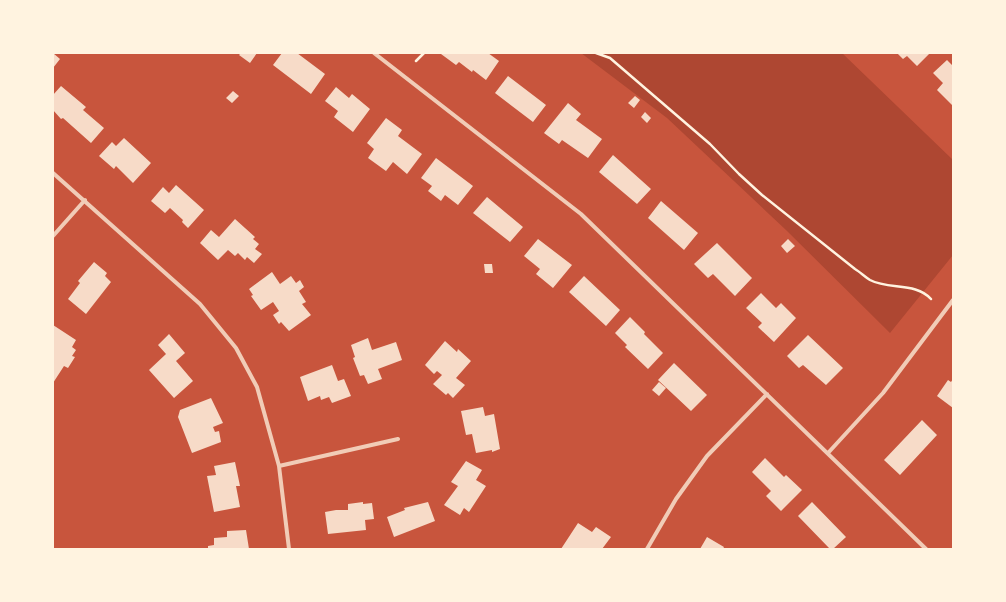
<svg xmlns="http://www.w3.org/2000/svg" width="1006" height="602" font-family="'Playfair Display',serif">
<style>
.green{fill:#ae4732}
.building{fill:#f7dbc8}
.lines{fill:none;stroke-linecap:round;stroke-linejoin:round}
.path{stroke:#fff3e0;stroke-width:2.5}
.minor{stroke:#f1ccb7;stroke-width:4}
</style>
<rect width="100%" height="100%" fill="#c8553d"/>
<path class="green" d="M581,53H842L953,160V255L890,333L786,230L667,118Z"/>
<path class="building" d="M53,53L60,59L53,68Z
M241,53H257L250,63L239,55Z
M282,53H297L325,74L311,94L273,65Z
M442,53H488L499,61L486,80L473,70L472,72L459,62L456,65L441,54Z
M897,53H930L917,66L907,56L903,59Z
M947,60L953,66V106L937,90L943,83L933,73Z
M508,76L546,105L533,122L495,93Z
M61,86L86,107L83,110L104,128L91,143L63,118L61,119L53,110V95Z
M336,87L349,98L352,94L370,109L353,132L334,117L338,111L325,101Z
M233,91L239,96L232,103L226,98Z
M635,96L640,100L634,108L628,103Z
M568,103L581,114L576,120L602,139L588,158L562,140L559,144L544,133Z
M645,112L651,118L647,123L641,117Z
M386,118L402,130L398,136L422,154L407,174L393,162L386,171L368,158L374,149L367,143Z
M124,138L151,163L133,183L116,166L114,169L99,156L112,142L116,146Z
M613,155L651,189L637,204L599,172Z
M436,158L473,186L458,205L445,195L441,201L428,191L432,186L421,178Z
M176,185L204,210L188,228L182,222L183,220L170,208L165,213L151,201L163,187L169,193Z
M487,197L523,227L510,242L473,213Z
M661,201L698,233L684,250L648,218Z
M235,219L255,237L253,239L259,244L255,249L262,254L254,263L247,257L245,260L238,253L235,256L228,250L218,260L200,243L211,230L219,237Z
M538,239L572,265L553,288L536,274L540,269L524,256Z
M788,239L795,246L787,253L781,246Z
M717,243L752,278L735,296L713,274L708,278L694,264Z
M94,262L107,273L105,276L111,282L86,314L68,299L80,283L78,281Z
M484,264H492L493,273H485Z
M272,272L280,284L291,276L296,283L300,280L304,287L299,291L306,302L302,304L311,315L289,331L281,322L279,324L273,315L279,311L273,302L261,310L251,296L253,295L249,289Z
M584,276L620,310L606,326L569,292Z
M761,293L776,308L781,303L796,318L774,342L758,327L762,323L746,308Z
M630,317L645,332L644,334L663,353L648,369L625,347L627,345L615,333Z
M53,325L76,340L72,347L76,350L72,356L75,357L68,368L64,366L53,383Z
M169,334L185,353L176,361L193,381L174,398L149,370L166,354L158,345Z
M808,335L843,368L826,385L803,365L799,368L787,356Z
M368,338L372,350L396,342L402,360L378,369L382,379L368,384L364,375L360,376L353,358L355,357L351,345Z
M445,341L457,352L458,349L471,361L456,378L465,385L453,398L448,393L446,395L433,384L442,375L437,371L434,374L425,365Z
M674,363L707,395L691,411L658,380Z
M332,365L338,381L344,379L351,396L332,403L329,397L321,400L320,396L308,401L300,377Z
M953,379V408L937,396L948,380L951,382Z
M659,382L666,388L659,396L652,390Z
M211,398L223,423L213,427L215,432L219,431L221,442L192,453L178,417L180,410Z
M483,407L485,416L494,414L500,449L492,452V450L476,453L472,434L466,435L461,411Z
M922,420L937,435L900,475L884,460Z
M765,458L784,477L786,475L802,490L781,511L766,496L771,491L752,472Z
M466,461L482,470L476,480L486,486L469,512L464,508L460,515L444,505L458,486L451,482Z
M235,462L240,486H236L240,507L214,512L207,476L216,475L214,466Z
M363,502V504L372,503L374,519L365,520L366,530L328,534L325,512L336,510H348V504Z
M428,502L435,521L394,537L387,517L405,510L404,508Z
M812,502L846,537L833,549H830L798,516Z
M578,523L592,532L596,527L611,537L602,549H561Z
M246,530L249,549H208V546L214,545V538L227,537V531Z
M707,537L724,547L723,549H700Z"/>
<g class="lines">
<path class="path" d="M596,53L610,58L710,144L739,174L762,195L855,269C860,272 865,277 870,280C889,290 916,282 931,299
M416,61L424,53"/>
<path class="minor" d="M374,53L581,214L926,549
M53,173L200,304L236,348L257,387L279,466L289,549
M53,236L85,200
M828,453L883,393L953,300
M279,466L398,439
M647,549L676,499L707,456L767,394"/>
</g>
<rect width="1006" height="602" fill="none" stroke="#fff3e0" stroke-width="108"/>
</svg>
